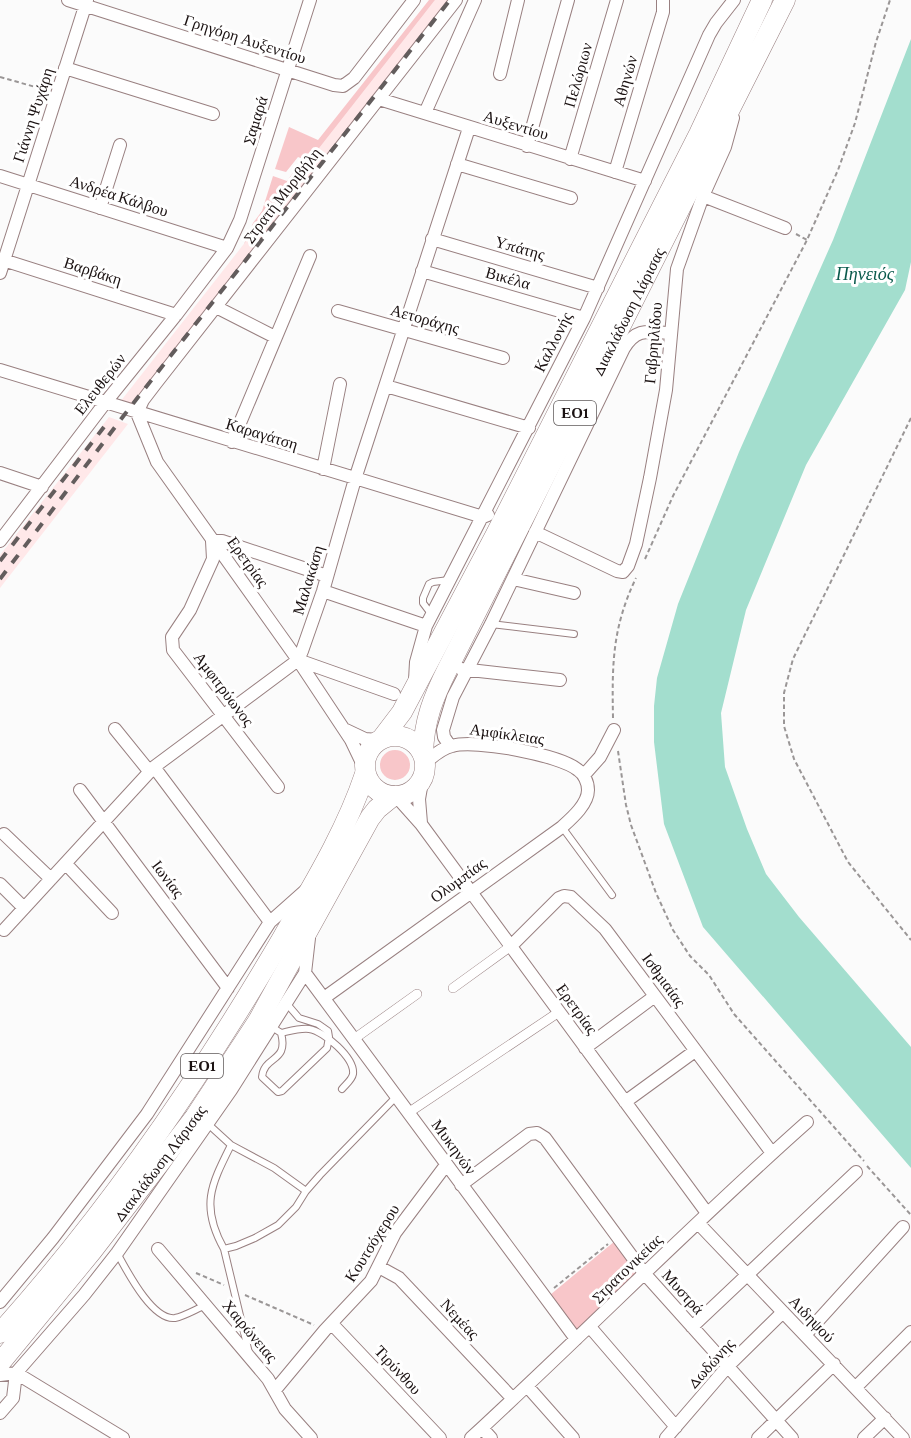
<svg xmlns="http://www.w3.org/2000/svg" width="911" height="1438" font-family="'Crimson Pro',serif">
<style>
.built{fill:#ffe8e9}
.green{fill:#f8c6c9}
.water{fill:#a3dece}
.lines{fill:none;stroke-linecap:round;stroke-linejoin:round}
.service-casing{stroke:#998081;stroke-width:8}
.pedestrian-casing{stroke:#998081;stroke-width:10}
.minor-casing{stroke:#998081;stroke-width:14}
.primary-casing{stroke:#998081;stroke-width:21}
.path{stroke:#9a9696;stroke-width:2;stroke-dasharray:4.5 3;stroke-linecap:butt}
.service{stroke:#fff;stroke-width:6}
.pedestrian{stroke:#fff;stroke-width:9}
.minor{stroke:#fff;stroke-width:12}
.primary{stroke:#fff;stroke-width:20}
.rail{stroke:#635d5d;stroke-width:4;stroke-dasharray:10 10;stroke-linecap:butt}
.labels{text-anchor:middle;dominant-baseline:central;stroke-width:6;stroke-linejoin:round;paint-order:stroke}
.shield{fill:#fff;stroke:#5f5959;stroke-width:1.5}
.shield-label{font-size:15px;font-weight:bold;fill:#1b1212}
.street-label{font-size:16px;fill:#1b1212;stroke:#fff}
.water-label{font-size:18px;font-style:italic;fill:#0a5a4c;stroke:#fff}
</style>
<rect width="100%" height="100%" fill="#fbfbfb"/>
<path class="built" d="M435,0H461L139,409L120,402Z
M109,417L128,424L0,588V555Z"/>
<path class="green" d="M429,0H435L244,244L253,223L262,211L273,176L287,181L303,159L298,157L286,172L275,169L289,127L318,140Z
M380 765a15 15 0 1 1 30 0a15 15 0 1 1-30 0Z
M615,1241L638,1272L578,1331L550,1295Z"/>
<path class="water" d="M911,39V262L905,290L806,465L746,610L721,713L725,767L747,829L766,874L799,917L911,1047V1168L703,927L664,824L654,742V706L657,678L678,604L739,452L833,240Z"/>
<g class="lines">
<g class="service-casing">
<path id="service" d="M432,615L423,603V598L429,584L433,582L449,580
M491,624L574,634
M562,827L612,895
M272,1027L281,1033C289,1063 264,1055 262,1077L278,1092L282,1091L327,1048L329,1037L328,1031L318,1024L299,1018L287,1004
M281,1033C290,1031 300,1028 309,1029C324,1031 355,1058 353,1074C352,1080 345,1085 342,1089
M208,1124L231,1145L274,1168L306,1191
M231,1145C211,1185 200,1206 224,1249L236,1246L255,1238L278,1225L296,1207L306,1191L320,1175L396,1097
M224,1249L249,1353
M117,1253C126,1269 152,1321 175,1318C185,1316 196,1309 206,1305"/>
</g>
<g class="pedestrian-casing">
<path id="pedestrian" d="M453,988L511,946
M354,1039L417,994
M408,1113L559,1012"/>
</g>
<g class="minor-casing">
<path id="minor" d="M68,0L334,85L343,86L354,78L414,0
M65,68L213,114
M500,74L518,0
M379,99L645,181
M425,113L475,0
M527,146L568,0
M570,159L617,0
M457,164L571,198
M615,172L663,12V0
M0,176L227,248
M703,196L785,228
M100,208L120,145
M432,239L598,288
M0,259L176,315
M422,271L584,318
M0,273L87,0
M216,307L275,337
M338,311L503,358
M0,370L483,517L488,515
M386,386L529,428
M137,413L143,400L156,383L456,0
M137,413L157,462L298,660L351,740L364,767
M232,442L310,256
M323,469L340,384
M0,473L42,487
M535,532L617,571L623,572L628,566L636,544L650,478L666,390L677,269L703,196L725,147L733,118
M0,541L105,403L176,315L227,248L240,220L310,0
M513,579L574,593
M323,591L426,626
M298,660L394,694
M461,669L560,680
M415,680L416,662L426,626L584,318L709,35L716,23L734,0
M115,729L149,771
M346,730L365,739L378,740
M450,746L444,737L443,730L453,697L491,624L624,348C637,327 649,332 670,333
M154,767L270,922
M584,775L600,757L614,730
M278,787L173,650L172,637L190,610L213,559L212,541H222L327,576
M80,790L228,988
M396,796L421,824L707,1213
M421,823L419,799L423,776
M4,834L51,879
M66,864L112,913
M0,884L24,908
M4,930L154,767L298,660L302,651L323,591L355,479L469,128
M511,946L559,898L564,896L571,897L605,929L772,1153
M305,973L576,1339
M324,998L562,827C572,818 588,804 588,790C588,782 584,774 578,770C560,755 475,739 452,746C442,748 433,756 425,763
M585,1048L655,996
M625,1102L695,1051
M461,1185L529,1134L537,1133L545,1138L644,1273L792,1438
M698,1223L903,1438
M158,1249L268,1379L285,1409L311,1438
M379,1267L399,1278L513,1399
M0,1302L53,1238L147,1114L270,922L306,890
M332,1324L440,1438
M590,1327L676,1427
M692,1327L856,1172
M805,1335L903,1227
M16,1373L123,1438
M0,1375L16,1373
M527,1386L573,1438
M856,1387L911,1332
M275,1390L325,1330L371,1281L395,1233L446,1165
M0,1413L13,1398L16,1373L84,1295L117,1253L231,1090L305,973L309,938
M482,1428L491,1438
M471,1438C584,1334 692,1224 807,1122
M666,1438L728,1366L783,1312
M758,1438L834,1364
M864,1438L885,1418"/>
</g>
<g class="primary-casing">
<g id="primary">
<circle cx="395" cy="766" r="30"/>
<path d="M383,737L402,712L495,536L699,134L762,0"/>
<path id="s1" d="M423,754C424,720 433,698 448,668L785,0"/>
<path d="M0,1333C106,1215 203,1074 283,937C313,885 346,831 365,774"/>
<path id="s2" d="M0,1363L92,1251L195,1117L258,1021L370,818L377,809L393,796"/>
</g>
</g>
<path class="path" d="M0,77L46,90
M796,234L807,240
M911,418L793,659L784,693V726L794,759L848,862L911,940
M645,559L673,496L807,240L838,170L855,123L876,42L890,0
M613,718C612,665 612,628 636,578
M618,751L626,805L631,825L656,893L673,930L690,956L709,975L734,1014L864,1161
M867,1166L911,1215
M196,1273L224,1285
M554,1288L608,1244
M245,1295L314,1325"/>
<use href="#service" class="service"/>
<use href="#pedestrian" class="pedestrian"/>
<use href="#minor" class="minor"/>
<use href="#primary" class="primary"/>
<path class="rail" d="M0,561L104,427
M0,579L128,410L450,0"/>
</g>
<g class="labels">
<g class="shield">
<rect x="554" y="401" width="42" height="24" rx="4.5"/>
<rect x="181" y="1054" width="42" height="24" rx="4.5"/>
</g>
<g class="shield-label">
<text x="575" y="413">ΕΟ1</text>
<text x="202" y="1066">ΕΟ1</text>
</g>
<g class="street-label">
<text transform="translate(245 39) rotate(18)">Γρηγόρη Αυξεντίου</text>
<text transform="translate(578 75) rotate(-74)">Πελώριων</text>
<text transform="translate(625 81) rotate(-74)">Αθηνών</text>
<text transform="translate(33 115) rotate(-72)">Γιάννη Ψυχάρη</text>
<text transform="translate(255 120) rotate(-72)">Σαμαρά</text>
<text transform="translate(516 125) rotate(17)">Αυξεντίου</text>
<text transform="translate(282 195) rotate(-52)">Στρατή Μυριβήλη</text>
<text transform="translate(119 196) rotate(18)">Ανδρέα Κάλβου</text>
<text transform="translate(520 248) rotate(16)">Υπάτης</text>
<text transform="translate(93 271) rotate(18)">Βαρβάκη</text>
<text transform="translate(508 278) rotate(16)">Βικέλα</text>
<text stroke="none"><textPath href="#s1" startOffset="490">Διακλάδωση Λάρισας</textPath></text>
<text transform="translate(425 319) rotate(16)">Αετοράχης</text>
<text transform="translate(553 342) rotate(-63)">Καλλoνής</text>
<text transform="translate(653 343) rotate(-85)">Γαβρηιλίδου</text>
<text transform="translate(100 384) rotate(-52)">Ελευθερών</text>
<text transform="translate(262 434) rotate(17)">Καραγάτση</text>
<text transform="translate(248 562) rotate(54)">Ερετρίας</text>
<text transform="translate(308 580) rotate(-73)">Μαλακάση</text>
<text transform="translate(224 689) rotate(53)">Αμφιτρύωνος</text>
<text transform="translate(507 734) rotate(8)">Αμφίκλειας</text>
<text transform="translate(168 879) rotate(53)">Ιωνίας</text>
<text transform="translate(458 880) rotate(-36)">Ολυμπίας</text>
<text transform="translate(664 980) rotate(54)">Ισθμιαίας</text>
<text transform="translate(577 1009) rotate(54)">Ερετρίας</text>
<text transform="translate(454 1147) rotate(54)">Μυκηνών</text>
<text stroke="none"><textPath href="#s2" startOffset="256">Διακλάδωση Λάρισας</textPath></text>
<text transform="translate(372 1243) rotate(-58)">Κουτσόχερου</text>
<text transform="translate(627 1268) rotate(-44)">Στρατονικείας</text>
<text transform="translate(683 1292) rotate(48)">Μυστρά</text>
<text transform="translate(460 1319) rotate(47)">Νεμέας</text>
<text transform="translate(812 1319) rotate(46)">Αιδηψού</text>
<text transform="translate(250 1331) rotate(50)">Χαιρώνειας</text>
<text transform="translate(711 1363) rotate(-48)">Δωδώνης</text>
<text transform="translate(398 1370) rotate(47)">Τιρύνθου</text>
</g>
<g class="water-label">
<text x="865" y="274">Πηνειός</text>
</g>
</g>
</svg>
